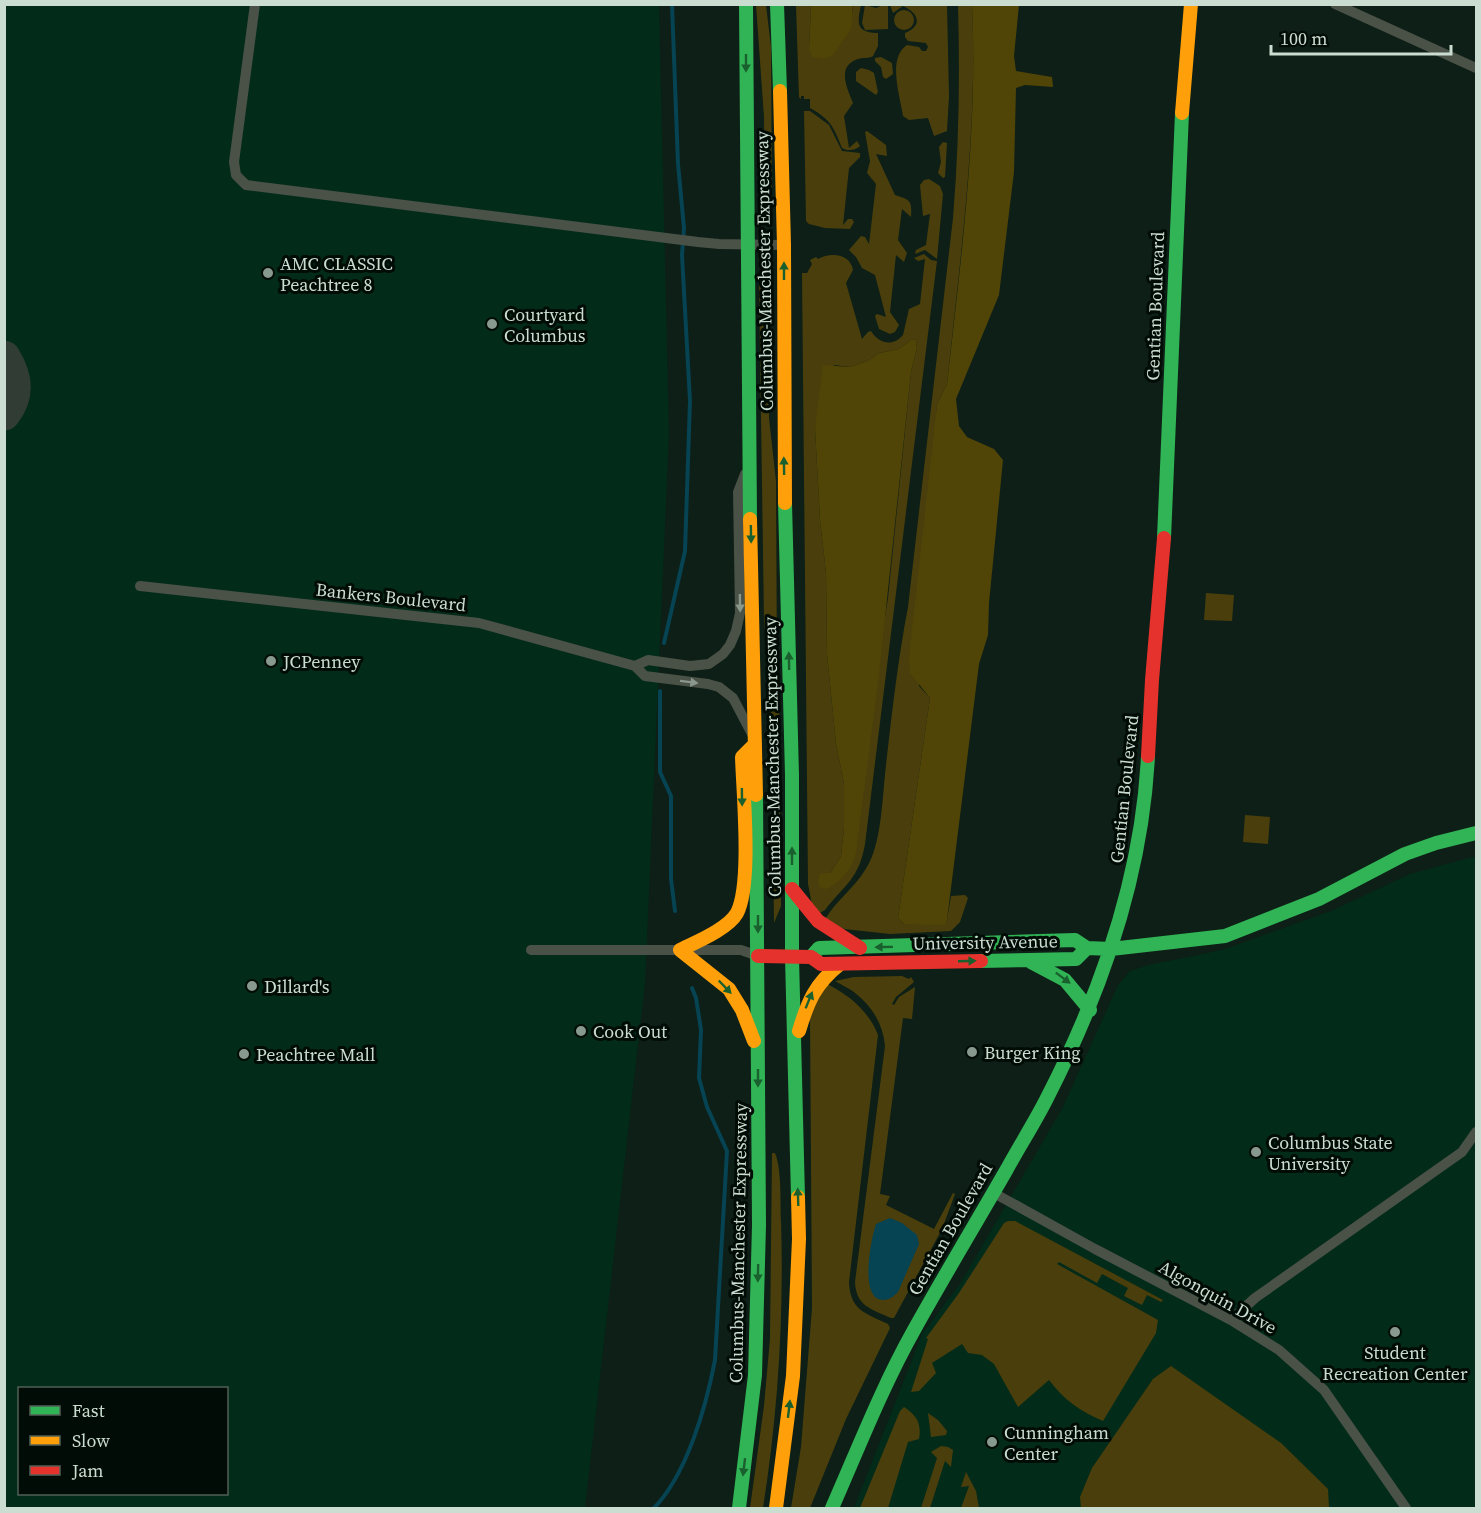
<svg xmlns="http://www.w3.org/2000/svg" width="1481" height="1513" font-family="'Source Serif 4',serif">
<style>
.built{fill:#032b19;fill-rule:evenodd}
.green{fill:#4a3f0c;fill-rule:evenodd}
.forest{fill:#504407}
.water{fill:#064353}
.lines{fill:none;stroke-linecap:round;stroke-linejoin:round}
.stream{stroke:#064353;stroke-width:4}
.taxiway{stroke:#303c34;stroke-width:33}
.street{stroke:#4a5147;stroke-width:10}
.fast{stroke:#30b455;stroke-width:14}
.slow{stroke:#ff9f0a;stroke-width:14}
.jam{stroke:#e5322d;stroke-width:14}
.oneway{fill:#19602e}
.oneway2{fill:#8a978c}
.poi-dot{fill:#889a90;stroke:#020c06;stroke-width:2}
.labels{text-anchor:middle;dominant-baseline:central;stroke-width:6;stroke-linejoin:round;paint-order:stroke}
.poi-label{font-size:18px;fill:#cbddd1;stroke:#020c06;text-anchor:start}
.street-label{font-size:18px;fill:#cbddd1;stroke:#020c06}
</style>
<rect width="100%" height="100%" fill="#0d1f16"/>
<path class="built" d="M4,5H659L669,433L645,983L585,1508H5ZM20,1388H226V1494H20Z
M1476,856V1508H854L922,1334L960,1284L1063,1107L1118,985L1130,971L1148,965L1222,950L1331,911L1410,874Z"/>
<path class="green" d="M756,5H766L771,47L772,212L769,214L765,213L764,117Z
M796,5H811L809,48L853,15L852,5H861C857,23 856,33 878,33V46L873,56C868,59 864,57 858,59C836,66 847,88 853,103L844,116L849,148L857,141L860,146C855,151 847,151 842,148C834,127 830,119 810,108V99H804V96H801V99L799,97Z
M865,5L876,8L883,5L888,6V29L865,30L862,23Z
M890,5H947L949,96L947,131L934,136L928,118L909,120L903,116C900,96 887,58 907,45L919,47L922,51H926L928,47L926,43L908,41L905,37V33C923,26 919,13 903,6L893,13Z
M958,5H972C978,131 960,259 947,384L937,404L919,686L930,698L898,918L904,924H945L947,920L951,896L965,895L968,898L960,922L951,931L890,934L844,929L824,921C840,894 863,884 874,851C882,827 883,791 886,765C892,712 898,659 908,607L953,218C959,146 960,76 958,5Z
M894 20a10 10 0 1 1 20 0a10 10 0 1 1-20 0Z
M881,57L892,63L893,74L886,79L883,77L881,67L875,61V58Z
M861,68L869,70L874,73L878,92L876,95L856,81V72Z
M804,111H810L829,125L842,151L860,153V157L849,168L843,225L848,219H852L854,222L850,229L825,228L809,224L806,221Z
M867,131L886,145L887,156L876,154L895,195C911,200 912,201 911,217L902,209L898,240L907,253L904,262L896,255L890,312L899,325L895,332L890,334L879,329L875,316L877,314L886,317L875,275L862,268L856,257L849,250L861,236L865,237L869,244L876,184L867,173L870,161L865,132Z
M943,142L947,143L945,177L943,178L938,173L941,162L939,147Z
M929,179L940,186L943,194L937,259L925,250L915,254L916,250L926,245L930,214L923,216L920,185L924,180Z
M924,254L931,260L937,261L865,844C859,879 845,884 825,910L818,914L812,905L808,884L802,273H807L812,264L810,260L816,257L818,259C830,252 850,253 853,270L846,283L862,339L868,332L871,331C879,344 893,347 903,335L909,309L920,304L925,259L918,261L914,258ZM912,339L916,340L917,348L911,372L888,598L844,876L820,875L831,872L841,856L844,828V784L836,744L827,654L826,573L820,520L815,429L834,365L850,367L867,361L879,353L899,349Z
M765,273L767,279L769,418L776,481L777,679L779,697L781,906L774,923L771,699L764,621L759,279L761,274Z
M1206,593L1234,595L1232,621L1204,620Z
M1245,815L1270,817L1268,844L1243,842Z
M902,976L909,979L911,977L914,982L896,997L892,1004L894,1005L899,997L915,987L912,1019L903,1018L880,1194L890,1196L886,1205L934,1229L953,1193L955,1194L942,1229L894,1318H891C871,1309 856,1306 855,1282L885,1046C883,1023 871,1004 851,990C846,987 840,984 835,981L854,977Z
M825,983C848,994 869,1011 878,1035L849,1282C850,1310 865,1313 888,1324L890,1328L846,1419L810,1508H791L801,1447L812,1308L810,1015Z
M772,1153H775C782,1170 780,1202 781,1221C784,1318 778,1413 763,1508H750L764,1406L770,1339Z
M1008,1221H1015L1163,1300L1161,1302L1147,1295L1142,1305L1124,1296L1128,1288L1102,1274L1097,1283L1059,1262L1057,1264L1158,1320L1156,1333L1103,1421C1080,1411 1064,1400 1049,1380L1018,1407L994,1364L982,1355L968,1353L962,1344L932,1363L936,1373L919,1391L911,1392L928,1339L926,1338L959,1293L1004,1223Z
M1171,1366L1281,1443L1328,1489L1329,1508H1081L1080,1497L1092,1468L1153,1379Z
M904,1407C916,1415 922,1423 919,1439L908,1442L888,1508H860L900,1411Z
M928,1413L938,1420L947,1431L946,1435L931,1437Z
M941,1446L948,1447L953,1450L951,1467L945,1461L930,1508H921L937,1458L931,1452Z
M966,1472L976,1491L979,1508H961L969,1486L961,1487Z"/>
<path class="forest" d="M811,5H852L853,15L851,29L833,55L823,59L812,57L809,48Z
M972,5H1019L1014,56L1016,71L1052,77L1053,87L1025,85L1016,88L1014,172L999,295L956,399L959,426L967,437L994,449L1003,460L989,603L988,635L979,664L947,920L945,925L904,924L898,918L930,698L910,673L909,657L937,404L947,384C961,259 978,131 972,5Z
M912,339L916,340L917,348L911,372L879,675L856,853C852,870 842,880 827,889L820,888L818,882L820,874L831,872L841,856L844,828V784L836,744L827,654L826,573L820,520L815,429L823,365L850,367L867,361L879,353L899,349Z"/>
<path class="water" d="M890,1218L902,1223L917,1235L919,1244L898,1292C893,1297 889,1300 882,1300C859,1298 871,1239 876,1224Z"/>
<g class="lines">
<path class="stream" d="M664,643L685,551L690,401L682,255L684,228L678,164L672,4
M660,691V772L671,796V879L675,911
M654,1508C687,1474 706,1407 715,1360L727,1151L707,1107L699,1078L701,1030L696,998L692,988"/>
<path class="taxiway" d="M4,357C16,376 19,395 4,414"/>
<path class="street" d="M255,4L234,162L236,175L246,185L698,242L719,244L784,245
M1335,4L1476,68
M140,586L479,623L635,666L645,676L708,684L719,687L733,698L752,734
M635,666L648,660L690,666L709,664L723,654L730,645L736,631L740,613L738,492L745,474
M531,950H741L758,956
M992,1192L1095,1249L1231,1320L1279,1350L1324,1390L1406,1508
M1231,1320L1255,1298L1462,1152L1476,1132"/>
<path class="fast" d="M746,4L750,519
M777,4L780,91
M785,503L792,775V957L798,1197
M1164,538L1182,113
M811,957L819,948L1075,940L1087,948
M981,961L1076,959L1087,948L1111,949L1225,936L1319,899L1405,854L1436,843L1476,833
M1031,962L1065,980L1090,1010
M739,1508L755,1375L759,1225L756,795
M832,1508C858,1449 882,1387 914,1330C944,1276 976,1223 1007,1169C1020,1145 1035,1122 1047,1098C1102,991 1142,877 1148,756"/>
<path class="slow" d="M780,91L784,245L785,503
M1182,113L1191,4
M750,519L756,795
M799,1031C808,1001 815,984 840,964
M754,1041L742,1010L729,989L680,950C696,942 728,929 737,913C752,884 743,792 742,757L755,744
M776,1508L793,1376L799,1239L798,1197"/>
<path class="jam" d="M1148,756L1152,680L1164,538
M792,889L818,921L860,948
M758,956L811,957L821,964L981,961"/>
</g>
<defs><path id="oneway-solid" d="M-6-.8H1V-3.2L6.5 0L1 3.2V.8H-6Z" transform="scale(1.5)"/></defs>
<g class="oneway">
<use href="#oneway-solid" transform="translate(746 63) rotate(90)"/>
<use href="#oneway-solid" transform="translate(784 271) rotate(-90)"/>
<use href="#oneway-solid" transform="translate(784 466) rotate(-91)"/>
<use href="#oneway-solid" transform="translate(751 534) rotate(89)"/>
<use href="#oneway-solid" transform="translate(789 661) rotate(-91)"/>
<use href="#oneway-solid" transform="translate(742 797) rotate(89)"/>
<use href="#oneway-solid" transform="translate(792 856) rotate(-90)"/>
<use href="#oneway-solid" transform="translate(758 924) rotate(90)"/>
<use href="#oneway-solid" transform="translate(884 947) rotate(179)"/>
<use href="#oneway-solid" transform="translate(967 961) rotate(-2)"/>
<use href="#oneway-solid" transform="translate(1063 978) rotate(37)"/>
<use href="#oneway-solid" transform="translate(725 987) rotate(46)"/>
<use href="#oneway-solid" transform="translate(809 1000) rotate(-68)"/>
<use href="#oneway-solid" transform="translate(758 1078) rotate(90)"/>
<use href="#oneway-solid" transform="translate(798 1197) rotate(-92)"/>
<use href="#oneway-solid" transform="translate(758 1273) rotate(91)"/>
<use href="#oneway-solid" transform="translate(789 1409) rotate(-83)"/>
<use href="#oneway-solid" transform="translate(744 1467) rotate(97)"/>
</g>
<g class="oneway2">
<use href="#oneway-solid" transform="translate(740 603) rotate(89)"/>
<use href="#oneway-solid" transform="translate(689 682) rotate(7)"/>
</g>
<g class="poi-dot">
<circle cx="268" cy="273" r="6"/>
<circle cx="492" cy="324" r="6"/>
<circle cx="271" cy="661" r="6"/>
<circle cx="252" cy="986" r="6"/>
<circle cx="581" cy="1031" r="6"/>
<circle cx="972" cy="1052" r="6"/>
<circle cx="244" cy="1054" r="6"/>
<circle cx="1256" cy="1152" r="6"/>
<circle cx="1395" cy="1332" r="6"/>
<circle cx="992" cy="1442" r="6"/>
</g>
<g class="labels">
<g class="poi-label">
<text x="280" y="263">AMC CLASSIC<tspan x="280" dy="21">Peachtree 8</tspan></text>
<text x="504" y="314">Courtyard<tspan x="504" dy="21">Columbus</tspan></text>
<text x="283" y="661">JCPenney</text>
<text x="264" y="986">Dillard's</text>
<text x="593" y="1031">Cook Out</text>
<text x="984" y="1052">Burger King</text>
<text x="256" y="1054">Peachtree Mall</text>
<text x="1268" y="1142">Columbus State<tspan x="1268" dy="21">University</tspan></text>
<text x="1395" y="1352" text-anchor="middle">Student<tspan x="1395" dy="21">Recreation Center</tspan></text>
<text x="1004" y="1432">Cunningham<tspan x="1004" dy="21">Center</tspan></text>
</g>
<g class="street-label">
<text transform="translate(764 271) rotate(-91)">Columbus-Manchester Expressway</text>
<text transform="translate(1155 306) rotate(-88)">Gentian Boulevard</text>
<text transform="translate(391 597) rotate(6)">Bankers Boulevard</text>
<text transform="translate(772 757) rotate(-91)">Columbus-Manchester Expressway</text>
<text transform="translate(1124 789) rotate(-84)">Gentian Boulevard</text>
<text transform="translate(985 942) rotate(-1)">University Avenue</text>
<text transform="translate(950 1229) rotate(-60)">Gentian Boulevard</text>
<text transform="translate(738 1243) rotate(-89)">Columbus-Manchester Expressway</text>
<text transform="translate(1218 1297) rotate(29)">Algonquin Drive</text>
</g>
</g>
<rect width="1481" height="1513" fill="none" stroke="#cbddd1" stroke-width="12"/>
<rect x="18" y="1387" width="210" height="108" fill="#020c06" stroke="#526057" stroke-width="1.5"/>
<rect x="30" y="1406" width="30" height="9" fill="#30b455" stroke="#526057" stroke-width="1.5"/>
<text x="72" y="1417" font-size="18" fill="#cbddd1">Fast</text>
<rect x="30" y="1436" width="30" height="9" fill="#ff9f0a" stroke="#526057" stroke-width="1.5"/>
<text x="72" y="1447" font-size="18" fill="#cbddd1">Slow</text>
<rect x="30" y="1466" width="30" height="9" fill="#e5322d" stroke="#526057" stroke-width="1.5"/>
<text x="72" y="1477" font-size="18" fill="#cbddd1">Jam</text>
<path d="M1271 45v9h180v-9" fill="none" stroke="#cbddd1" stroke-width="3"/>
<text x="1280" y="45" font-size="18" fill="#cbddd1" stroke="#020c06" stroke-width="4.5" paint-order="stroke">100 m</text>
</svg>
